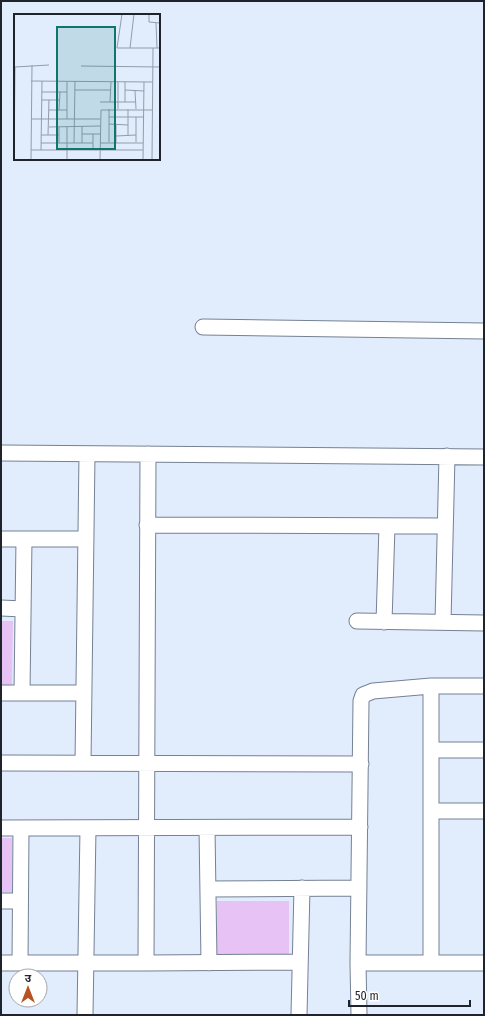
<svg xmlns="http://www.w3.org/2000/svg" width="485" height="1016" font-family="'Fira Sans Condensed','Noto Sans Devanagari',sans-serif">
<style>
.green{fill:#e6c2f5}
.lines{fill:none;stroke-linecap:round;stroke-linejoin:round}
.minor-casing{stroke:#758194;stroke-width:17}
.minor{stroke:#fff;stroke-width:15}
.inset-road{fill:none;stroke:#939ca9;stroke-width:1}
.view{fill:#0f766e;fill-opacity:0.15;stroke:#0f766e;stroke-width:2}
.inset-edge{fill:none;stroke:#1f242c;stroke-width:2}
</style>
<rect width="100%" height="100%" fill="#e1ecfd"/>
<path class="green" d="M1,621H13L12,685H1Z
M1,838H12V892H1Z
M217,901H289V955H217Z"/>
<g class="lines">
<g class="minor-casing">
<path id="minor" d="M203,327L484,331
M1,453L484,457
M147,525L445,526
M1,539H86
M1,608L23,609
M357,621L484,623
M384,622L387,526
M443,622L447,456
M431,686V963
M1,693H84
M22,693L24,539
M431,750H484
M1,763L361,764
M83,763L87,454
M431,811H484
M1,828L360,827
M207,828L209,963
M208,889L359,888
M1,901H20
M1,963H146L300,962
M20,963L21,828
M146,963L148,454
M358,963H484
M85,1015L88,828
M299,1015L302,888
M359,1015L358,963L361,701L363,695L373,691L431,686H484"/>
</g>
<use href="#minor" class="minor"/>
</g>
<g transform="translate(14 14)">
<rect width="146" height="146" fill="#e1ecfd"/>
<path class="inset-road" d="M108,0L103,34H146M135,0V8L146,9M142,9L143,34M116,34L120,0M67,52L146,53M17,67L139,68M61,76H97M111,76L130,77M121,77L122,95M28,78H53M28,86H46M86,88H121M96,88L97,68M111,88V68M95,95V128M104,95V68M35,96H53M45,96L46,78M95,103H130M18,105H86M53,105V68M95,110L114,111M102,110V129M68,112V129M35,113L86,112M68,120H86M27,121H45M34,121L35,86M102,122L122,121M114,122V95M122,128V103M27,129H79M45,129V113M60,129L61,67M86,129H129M17,136H129M27,136L28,67M79,136V120M0,146L1,53L35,51M17,146L18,51M53,146V113M86,146L87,96H138M129,146L130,68M138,146L139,34"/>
<path class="view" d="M43,13H101V135H43Z"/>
<rect width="146" height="146" class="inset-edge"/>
</g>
<rect width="485" height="1016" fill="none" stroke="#1f242c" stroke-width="4"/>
<g transform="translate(28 988)"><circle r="19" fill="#ffffff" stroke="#a5a7ab"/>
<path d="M0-3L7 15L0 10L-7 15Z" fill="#b85223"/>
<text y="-6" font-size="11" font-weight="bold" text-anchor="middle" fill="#1f242c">उ</text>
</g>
<path d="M349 1000v6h121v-6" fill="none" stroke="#1f242c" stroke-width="2"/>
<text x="355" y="1000" font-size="12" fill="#1f242c" stroke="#ffffff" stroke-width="3" paint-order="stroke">50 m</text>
</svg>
